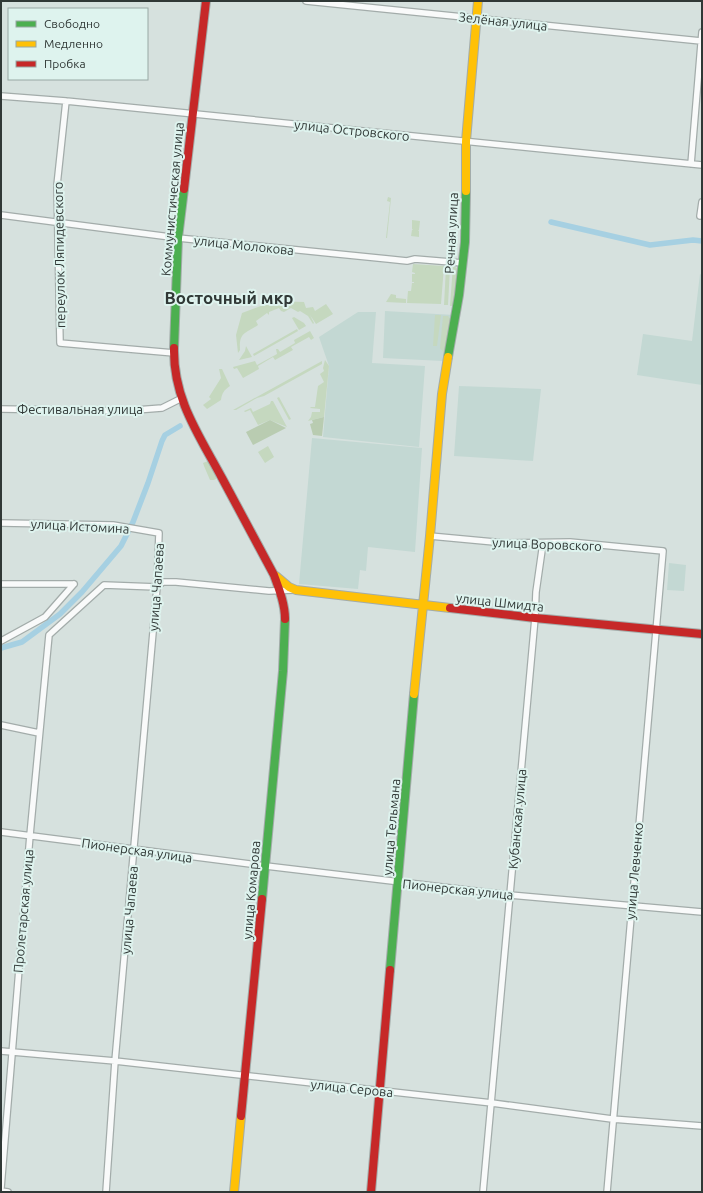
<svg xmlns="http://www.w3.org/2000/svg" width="703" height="1193" font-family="Ubuntu,sans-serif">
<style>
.built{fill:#c3d8d3}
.green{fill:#c5d8bf}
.forest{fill:#b9ccb1}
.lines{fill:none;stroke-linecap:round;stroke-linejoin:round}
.canal{stroke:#a6d0e2;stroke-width:5.5}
.street-casing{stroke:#a3acaa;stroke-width:8}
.fast-casing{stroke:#a3acaa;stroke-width:10}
.slow-casing{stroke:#a3acaa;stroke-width:10}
.jam-casing{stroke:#a3acaa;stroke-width:10}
.street{stroke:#f9fafa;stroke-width:5.5}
.fast{stroke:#4caf50;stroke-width:8}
.slow{stroke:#ffc107;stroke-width:8}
.jam{stroke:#c62828;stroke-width:8}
.labels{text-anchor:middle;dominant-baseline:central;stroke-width:4;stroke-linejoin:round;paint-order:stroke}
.street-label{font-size:13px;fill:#303836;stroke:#def3ee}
.district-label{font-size:17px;font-weight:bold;fill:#303836;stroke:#def3ee}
</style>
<rect width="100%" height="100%" fill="#d6e1de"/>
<path class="built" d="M700,274L702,275V385L637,375L643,334L692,341Z
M385,311L454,315L443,361L383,358Z
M358,312H376L372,363L425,366L419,447L323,437L329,366L319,337Z
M459,386L541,389L533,461L454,456Z
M312,438L422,448L415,552L368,547L366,571L360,570L358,589L299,584Z
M669,563L686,565L684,591L667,590Z"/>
<path class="green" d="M388,197L391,198L387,238H386L390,202L387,201Z
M412,220L420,221L419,230H418L419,231V237L411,236L412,230H413L412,229Z
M413,264L444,266L441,304L407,303L408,291H411L412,283H414V282H412V274H415V273L412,272Z
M453,265L459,270L454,306H450Z
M446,267L450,268L448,305H444Z
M391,294L396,295V298L406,299V303L386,302Z
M274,301L304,302L306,308L313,307L315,311L326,304L333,314L316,324L310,315L314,323L313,324L308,316L300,311L298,312L291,308L284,312L281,311L279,308L269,312V315L267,313L256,321L258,325C245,334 239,332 240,350L238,353L236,335L242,313Z
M435,315H441L437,346H433Z
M443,316H448L451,320L444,353L440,348Z
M294,317L304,323L306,326L299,330L292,318Z
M297,329L298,331L254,356L253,354Z
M310,331L314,338L311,340L309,337L291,347L293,350L275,360L273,357L258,366L259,369L243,378L237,368L234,369L233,367L255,361L257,365L277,354L276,349H278L280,352L295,343L294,340Z
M246,346L252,357L239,360L245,351Z
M325,360L329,366L324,417L308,421L311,417L312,412H320V409L310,408L311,407H315L318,386L324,382L320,374L324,371L323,368Z
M322,361V364L264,396L257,398L236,410H233Z
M219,369H222L230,386C224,390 222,393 221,400L207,409L203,405L211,399L209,397L221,378Z
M279,397L291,419L289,420L277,398Z
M271,401H273L287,427L270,420L258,425L250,410L245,412L244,411L251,408L253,412L270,404Z
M268,446L274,457L265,463L258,452Z
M208,461L216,473V479L214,480H210L204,466L203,463Z"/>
<path class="forest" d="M324,417L322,436L313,435L310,424L313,423L312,420Z
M270,420L286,428L253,445L246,432Z"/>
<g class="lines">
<path class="canal" d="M551,222L650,245L693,240L702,241
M1,648L22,642L60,614L82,592L121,546L133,522L148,483L162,441L165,435L180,426"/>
<g class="street-casing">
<path id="street" d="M306,1L701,41
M1,96L66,101L702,165
M66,101L57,185L60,343L174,353
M691,164L702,32
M1,215L178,238L388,259L407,261L415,259L463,263
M700,216L702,202
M1,409L123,411L162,408L180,399
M1,523L113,525L159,533L157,587L115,1061L106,1192
M430,536L505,543L570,542L663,551L607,1192
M1,584H74
M1,641L45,617L74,584
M1,725L39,733
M1,832L266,866L510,895L702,912
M1,1051L115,1061L492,1103L612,1119L702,1126
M1,1188L30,835L49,635L104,585L157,587L163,582H176L269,591L294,590
M1,1191L8,1192
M483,1192L535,618L536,592L543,543"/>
</g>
<g class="fast-casing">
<path id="fast" d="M174,348L178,238L184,189
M448,357L459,295L465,242L466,191
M262,899L283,671L285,619
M390,970L414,694"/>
</g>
<g class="slow-casing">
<path id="slow" d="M466,191V141L478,1
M276,576L289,587L296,590L450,608
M414,694L430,536L442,394L448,357
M234,1192L241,1116"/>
</g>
<g class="jam-casing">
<path id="jam" d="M184,189L206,1
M174,348C173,399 199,435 222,478C239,510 257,543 274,575C279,589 285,604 285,619
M450,608L535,618L702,634
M241,1116L262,899
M371,1192L390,970"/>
</g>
<use href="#street" class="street"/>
<use href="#fast" class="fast"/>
<use href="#slow" class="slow"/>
<use href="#jam" class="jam"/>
</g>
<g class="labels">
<g class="street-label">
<text transform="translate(503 21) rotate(6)">Зелёная улица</text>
<text transform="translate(352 130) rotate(6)">улица Островского</text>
<text transform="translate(172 199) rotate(-85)">Коммунистическая улица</text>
<text transform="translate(451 233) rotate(-87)">Речная улица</text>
<text transform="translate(244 245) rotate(6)">улица Молокова</text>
<text transform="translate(59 255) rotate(-91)">переулок Ляпидевского</text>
<text x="80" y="409">Фестивальная улица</text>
<text transform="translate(80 526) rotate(3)">улица Истомина</text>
<text transform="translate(547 544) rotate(2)">улица Воровского</text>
<text transform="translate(156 587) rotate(-86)">улица Чапаева</text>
<text transform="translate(500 602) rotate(6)">улица Шмидта</text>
<text transform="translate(517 819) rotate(-85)">Кубанская улица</text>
<text transform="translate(391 827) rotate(-85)">улица Тельмана</text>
<text transform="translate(137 850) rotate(8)">Пионерская улица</text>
<text transform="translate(634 871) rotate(-85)">улица Левченко</text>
<text transform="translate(458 889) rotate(6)">Пионерская улица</text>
<text transform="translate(251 890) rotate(-85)">улица Комарова</text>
<text transform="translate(129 910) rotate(-85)">улица Чапаева</text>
<text transform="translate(23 911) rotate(-85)">Пролетарская улица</text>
<text transform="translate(352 1088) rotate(6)">улица Серова</text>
</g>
<g class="district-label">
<text x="229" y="297">Восточный мкр</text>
</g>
</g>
<rect width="703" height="1193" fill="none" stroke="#303836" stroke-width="4"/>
<rect x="8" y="8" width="140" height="72" fill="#def3ee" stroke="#98a8a4"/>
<rect x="16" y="21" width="20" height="6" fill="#4caf50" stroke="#98a8a4"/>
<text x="44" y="28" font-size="12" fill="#303836">Свободно</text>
<rect x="16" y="41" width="20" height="6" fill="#ffc107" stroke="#98a8a4"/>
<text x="44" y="48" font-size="12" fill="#303836">Медленно</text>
<rect x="16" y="61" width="20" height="6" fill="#c62828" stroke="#98a8a4"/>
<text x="44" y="68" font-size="12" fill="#303836">Пробка</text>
</svg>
